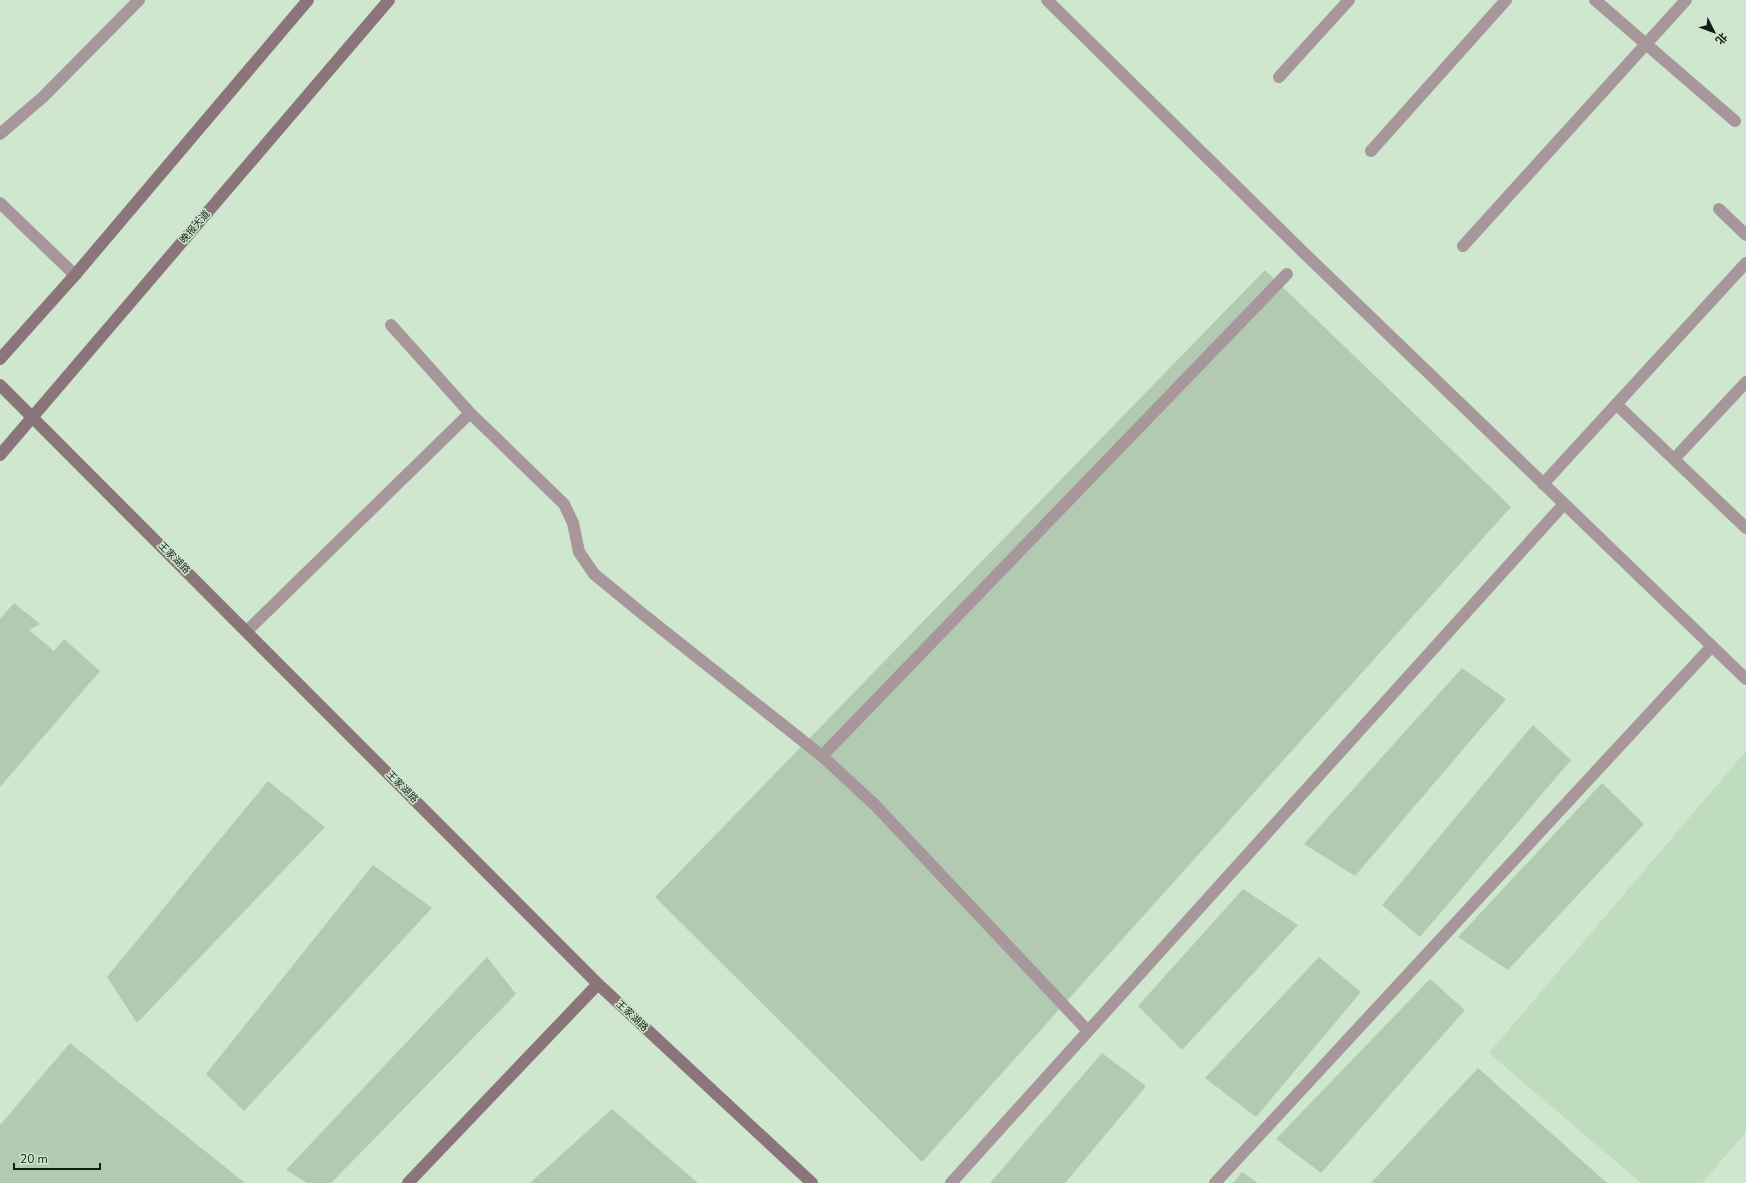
<svg xmlns="http://www.w3.org/2000/svg" width="1746" height="1183" font-family="'Nunito Sans','Noto Sans SC',sans-serif">
<style>
.built{fill:#bfdcbf}
.building{fill:#b2cab2}
.lines{fill:none;stroke-linecap:round;stroke-linejoin:round}
.street{stroke:#a7979b;stroke-width:12}
.secondary{stroke:#8b757a;stroke-width:12}
.labels{text-anchor:middle;dominant-baseline:central;stroke-width:3;stroke-linejoin:round;paint-order:stroke}
.street-label{font-size:10px;fill:#141d15;stroke:#cee7ce}
</style>
<rect width="100%" height="100%" fill="#cee7ce"/>
<path class="built" d="M1746,751V1132L1702,1183H1641L1489,1053Z"/>
<path class="building" d="M1265,270L1511,507L922,1162L655,897Z
M14,603L40,624L29,630L54,651L64,639L100,671L0,787V619Z
M1462,668L1506,699L1355,876L1304,844Z
M1533,725L1571,760L1420,937L1382,905Z
M268,781L325,827L137,1023L107,977Z
M1602,783L1644,824L1508,970L1458,937Z
M373,865L432,908L244,1111L206,1074Z
M1243,889L1298,925L1182,1050L1138,1006Z
M487,957L516,994L331,1183H307L286,1170Z
M1319,957L1361,992L1256,1117L1205,1078Z
M1430,979L1465,1010L1321,1173L1276,1139Z
M70,1043L245,1183H0V1125Z
M1102,1053L1146,1086L1065,1183H990Z
M1478,1068L1607,1183H1371Z
M612,1109L698,1183H530Z
M1242,1172L1258,1183H1233Z"/>
<g class="lines">
<path class="street" d="M1047,0L1302,251L1746,679
M1595,0L1735,121
M1279,77L1349,0
M0,134L43,97L139,0
M1371,151L1506,0
M0,203L75,275
M1719,209L1746,235
M1463,246L1686,0
M391,325L470,413L564,504L573,523L579,552L594,574L644,615L822,756L875,805L1088,1031
M1616,404L1746,528
M1674,459L1746,382
M1543,484L1746,263
M247,631L470,413
M822,756L1287,274
M951,1183L1564,504
M1215,1183L1712,646"/>
<path class="secondary" d="M0,359L75,275L308,0
M0,385L598,984L812,1183
M0,455L389,0
M408,1183L598,984"/>
</g>
<g class="labels">
<g class="street-label">
<text transform="translate(195 227) rotate(-49)">晚报大道</text>
<text transform="translate(174 558) rotate(45)">王家湖路</text>
<text transform="translate(402 787) rotate(45)">王家湖路</text>
<text transform="translate(632 1016) rotate(43)">王家湖路</text>
</g>
</g>
<g transform="translate(1714 32) rotate(132)" stroke="#cee7ce" stroke-width="3" paint-order="stroke">
<path d="M0-3L7 15L0 10L-7 15Z" fill="#141d15"/>
<text y="-6" font-size="11" font-weight="bold" text-anchor="middle" fill="#141d15">北</text>
</g>
<path d="M14 1163v6h86v-6" fill="none" stroke="#141d15" stroke-width="2"/>
<text x="20" y="1163" font-size="12" fill="#141d15" stroke="#cee7ce" stroke-width="3" paint-order="stroke">20 m</text>
</svg>
